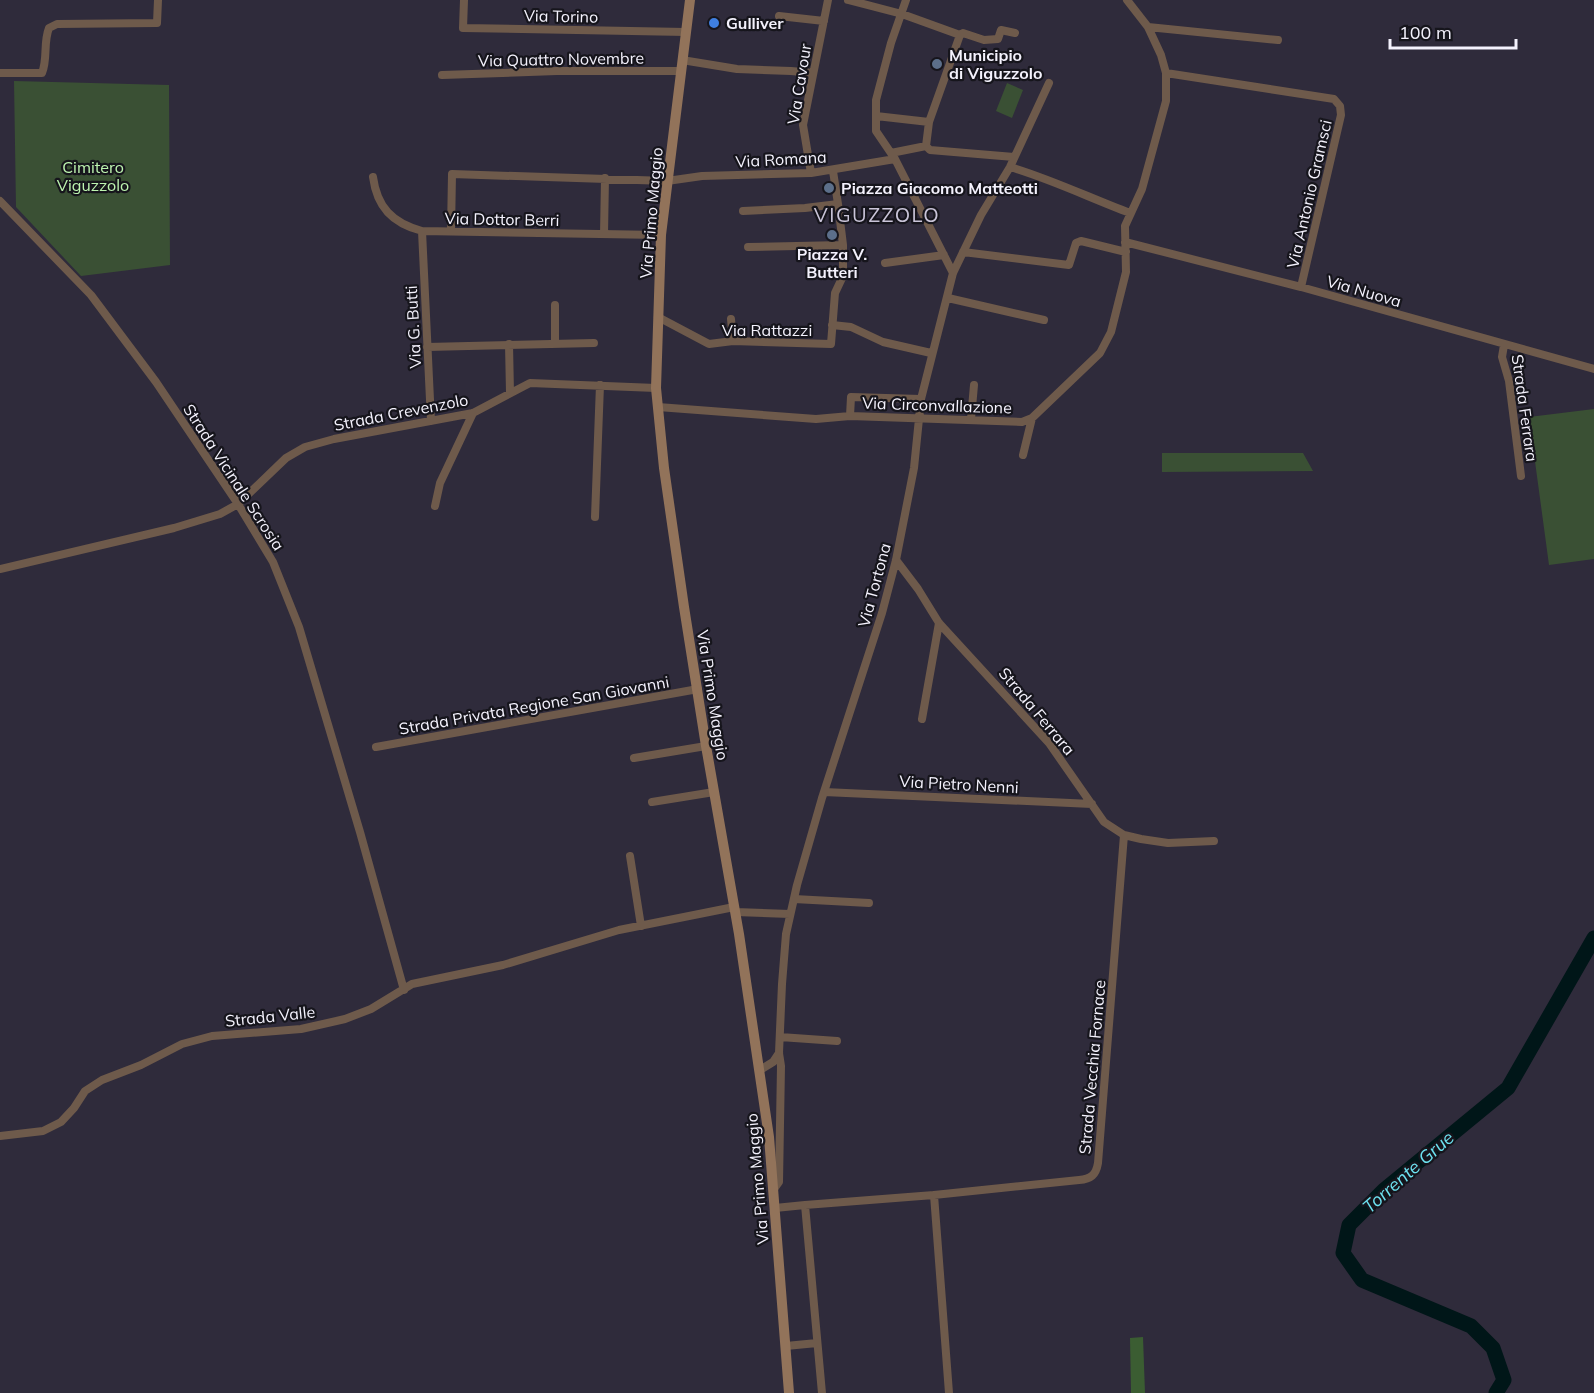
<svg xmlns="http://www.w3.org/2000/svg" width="1594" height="1393" font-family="Mulish,sans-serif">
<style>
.green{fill:#3a5034}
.forest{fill:#3b5d32}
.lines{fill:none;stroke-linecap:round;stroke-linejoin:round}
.river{stroke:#001618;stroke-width:15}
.minor{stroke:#6e5a4b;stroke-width:8}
.secondary{stroke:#92735a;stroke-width:10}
.shop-dot{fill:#3f7fe0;stroke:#16151c;stroke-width:2}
.service-dot{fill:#5c6f8a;stroke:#16151c;stroke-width:2}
.labels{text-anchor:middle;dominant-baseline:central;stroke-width:4.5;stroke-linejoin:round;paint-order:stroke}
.street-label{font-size:16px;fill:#f4f2fd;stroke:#16151c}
.poi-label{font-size:16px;font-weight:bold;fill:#f4f2fd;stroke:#16151c;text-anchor:start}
.park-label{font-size:16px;fill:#bef5b0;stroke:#16151c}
.water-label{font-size:18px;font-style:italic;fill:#6de3f1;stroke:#16151c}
.quarter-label{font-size:20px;letter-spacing:1.5px;fill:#c9c4d8;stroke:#16151c}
</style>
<rect width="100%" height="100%" fill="#2f2b3b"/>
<path class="green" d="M14,81L169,85L170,265L81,276L16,207Z
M1007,83L1023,90L1012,118L996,111Z
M1594,409V559L1549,565L1529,417Z
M1162,453H1303L1313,471L1162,472Z"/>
<path class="forest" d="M1143,1337L1145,1393H1131L1130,1338Z"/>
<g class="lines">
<path class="river" d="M1496,1393L1504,1380L1493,1348L1471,1326L1362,1280L1343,1253L1349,1225L1384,1190L1508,1088L1594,938"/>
<path class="minor" d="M464,0L463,28L686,32
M848,0L902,14L960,35L963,33L984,40L998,39L1001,30L1015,33
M906,0L891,43L876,100V131L895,159L953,273
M779,16L824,21
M1148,27L1278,40
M682,60L737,69L791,71L813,73
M0,73H42C48,58 43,43 49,28L57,24L157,23L158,0
M1166,73L1334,99L1340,106L1341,115L1301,287
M442,75L557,71H681
M876,116L929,122
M926,146L929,122L960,35
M891,153L926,146L930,150L1014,157
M1010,167C1051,179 1090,198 1130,213
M811,173L803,125L828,0
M373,177C377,207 392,223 422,231L661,235
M0,201L91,295L156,382L238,504L273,562L299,627L360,832L404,990
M743,211L805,208L838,204L833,171
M422,231L431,421
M451,231L452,174L667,181L702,176L811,173L895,159
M604,234L605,178
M1125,242L1301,287L1594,369
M748,247L843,245
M963,252L1069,265L1076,243L1081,241L1126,252
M885,263L944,255
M948,298L1044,320
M658,317L709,344L733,341L831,344L835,293L843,276V245L838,204
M731,319L733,341
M832,325L851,327L883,342L931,353
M509,344L510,393
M555,344V305
M1504,345L1502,357L1509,381L1521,476
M427,347L594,343
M658,407L816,419L850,416L1022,422L1032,418L1100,353L1111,332L1126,272L1125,226L1142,189L1166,101V73L1161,55L1148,27L1127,0
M850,416L851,397L921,399
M971,419L974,385
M1023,455L1032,418
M435,506L440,483L473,413
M595,517L600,385
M896,560L918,589L939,623L1049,743L1104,822L1124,835L1141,839L1168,843L1214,841
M0,569L174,528L220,514L238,504L286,458L305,447L334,439L473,413L530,383L656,388
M922,719L939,623
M376,747L698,689
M634,758L706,746
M824,792L1092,804
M652,802L714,792
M630,856L641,926
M794,899L869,903
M735,912L790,914
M780,1037L837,1041
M760,1070L773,1062L779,1053
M0,1136L43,1131L61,1122L74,1108L85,1091L102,1080L141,1065L182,1044L212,1036L301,1029L345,1019L371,1009L412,984L503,965L619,930L734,907
M774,1189L779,1182L781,1066L779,1053L782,984L786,934L797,885L822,798L882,613L896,560L914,468L921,399L953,273L981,215L1010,167L1049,83
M934,1195L1079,1180C1091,1179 1096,1175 1098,1163L1124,835
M775,1208L805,1205
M786,1346L817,1343
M822,1393L805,1205L934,1195L949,1393"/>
<path class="secondary" d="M690,0L661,235L656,388L664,468L684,607L706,746L739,934L769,1137L789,1393"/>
</g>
<circle class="shop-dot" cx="714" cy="23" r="6"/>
<g class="service-dot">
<circle cx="937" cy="64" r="6"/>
<circle cx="829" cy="188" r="6"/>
<circle cx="832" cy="235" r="6"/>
</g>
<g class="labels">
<g class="street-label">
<text transform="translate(561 16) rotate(1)">Via Torino</text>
<text transform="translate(561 59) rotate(-1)">Via Quattro Novembre</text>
<text transform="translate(799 84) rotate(-81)">Via Cavour</text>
<text transform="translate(781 159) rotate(-3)">Via Romana</text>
<text transform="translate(1309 194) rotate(-77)">Via Antonio Gramsci</text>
<text transform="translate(651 213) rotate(-85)">Via Primo Maggio</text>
<text transform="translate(502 219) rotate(1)">Via Dottor Berri</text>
<text transform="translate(1364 291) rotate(16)">Via Nuova</text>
<text transform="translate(413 327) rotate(-93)">Via G. Butti</text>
<text x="767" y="330">Via Rattazzi</text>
<text transform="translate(937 405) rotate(2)">Via Circonvallazione</text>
<text transform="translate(1525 408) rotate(82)">Strada Ferrara</text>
<text transform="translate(401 412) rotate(-11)">Strada Crevenzolo</text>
<text transform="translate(234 477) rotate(57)">Strada Vicinale Scrosia</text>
<text transform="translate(874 585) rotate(-75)">Via Tortona</text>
<text transform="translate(713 695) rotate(81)">Via Primo Maggio</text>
<text transform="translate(534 705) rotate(-10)">Strada Privata Regione San Giovanni</text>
<text transform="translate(1037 711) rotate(50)">Strada Ferrara</text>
<text transform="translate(959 784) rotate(3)">Via Pietro Nenni</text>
<text transform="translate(270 1016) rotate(-6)">Strada Valle</text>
<text transform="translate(1092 1067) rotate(-85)">Strada Vecchia Fornace</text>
<text transform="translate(757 1179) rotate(-95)">Via Primo Maggio</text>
</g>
<g class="poi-label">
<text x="726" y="23">Gulliver</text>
<text x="949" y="55">Municipio<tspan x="949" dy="18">di Viguzzolo</tspan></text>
<text x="841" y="188">Piazza Giacomo Matteotti</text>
<text x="832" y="254" text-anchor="middle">Piazza V.<tspan x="832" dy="18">Butteri</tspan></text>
</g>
<g class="park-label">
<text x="93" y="167">Cimitero<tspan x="93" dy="18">Viguzzolo</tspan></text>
</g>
<g class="water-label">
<text transform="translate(1408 1172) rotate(-41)">Torrente Grue</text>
</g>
<g class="quarter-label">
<text x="877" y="214">VIGUZZOLO</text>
</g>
</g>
<path d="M1390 39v9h126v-9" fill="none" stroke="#f4f2fd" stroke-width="3"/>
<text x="1399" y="39" font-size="18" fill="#f4f2fd" stroke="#16151c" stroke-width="4.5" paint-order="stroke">100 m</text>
</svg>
